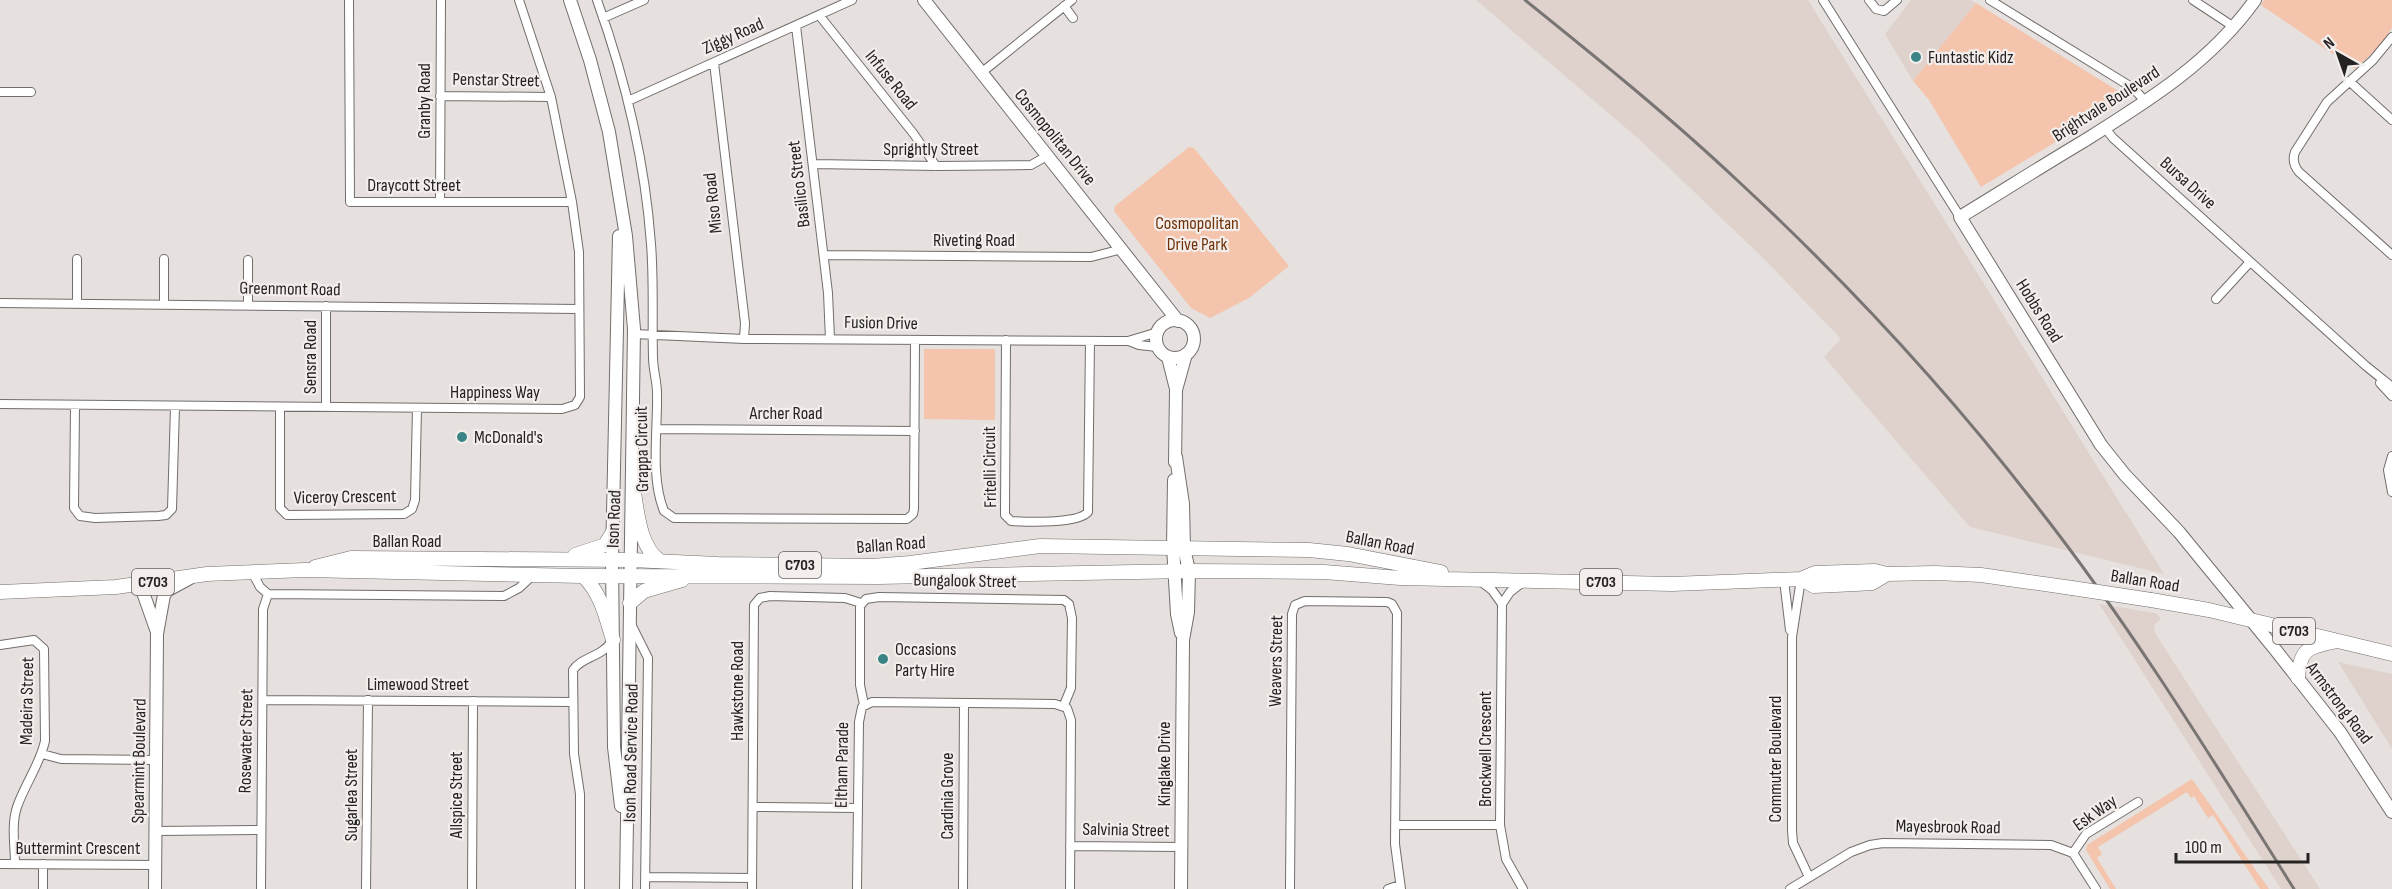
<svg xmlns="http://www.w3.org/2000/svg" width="2392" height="889" font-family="'Sofia Sans Condensed',sans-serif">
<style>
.built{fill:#dfd2cc}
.green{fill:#f4c4ac}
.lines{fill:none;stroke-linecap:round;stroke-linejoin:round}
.street-casing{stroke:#726e6c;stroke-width:10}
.secondary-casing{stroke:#726e6c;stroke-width:14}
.primary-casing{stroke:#726e6c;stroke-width:15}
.street{stroke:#fff;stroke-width:8}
.secondary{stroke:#fff;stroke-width:12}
.primary{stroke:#fff;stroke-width:14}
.rail{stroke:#797574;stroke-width:3}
.primary-bridge-casing{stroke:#726e6c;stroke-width:15;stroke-linecap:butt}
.primary-bridge{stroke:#fff;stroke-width:14}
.poi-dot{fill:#3b8486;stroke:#f3eeeb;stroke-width:2}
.labels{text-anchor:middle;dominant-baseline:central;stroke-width:4.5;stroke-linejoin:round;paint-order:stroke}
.shield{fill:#f3eeeb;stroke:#63605e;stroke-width:1.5}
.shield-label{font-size:16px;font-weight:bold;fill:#252322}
.street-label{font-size:18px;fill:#252322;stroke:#f3eeeb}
.poi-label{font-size:18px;fill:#252322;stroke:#f3eeeb;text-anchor:start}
.park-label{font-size:18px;fill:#72330a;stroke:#f3eeeb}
</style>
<rect width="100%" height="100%" fill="#e6e1de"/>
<path class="built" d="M1476,0H1808L2164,574L1970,527L1824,357L1841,339L1763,258L1641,141Z
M1911,0H1970L1976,3L1913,81L1885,34Z
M2099,604L2156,613L2161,619L2154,625L2155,633L2320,889H2281Z
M2338,662L2392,674V749Z"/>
<path class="green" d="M2264,0H2392V28L2379,47L2355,69L2261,5Z
M1976,3L2123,94L2125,100L1981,187L1929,100L1913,81Z
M1189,147L1194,148L1289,266L1249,298L1210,318L1191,308L1114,211L1115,206Z
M924,349H995V420L924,419Z
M2192,779L2269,889H2260L2213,815L2208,818L2194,796L2191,798L2187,792L2098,847L2102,854L2097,858L2116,889H2110L2086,850L2087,845Z"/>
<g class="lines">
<g class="street-casing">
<path id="street" d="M349,0L350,202H572
M597,0C625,78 645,161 651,244C654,281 652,320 653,357C653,370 657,381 657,393C658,429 650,477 664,511L674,518L907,519L913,514L914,509L915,340
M1823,0L1960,217
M1869,0L1876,9L1884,11L1897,0
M1990,0L2133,88L2146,102
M2193,0L2234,27
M1064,6L1073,18
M819,15L913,133L936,166
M603,18L644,0
M796,26L828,293L830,339
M2392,37L2373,60L2327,102L2295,152C2292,160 2294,166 2299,172L2392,255
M714,63L745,323L744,339
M981,73L1072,0
M2349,81L2392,120
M0,92H31
M440,96L551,97
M628,101L852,0
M2105,128L2113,138L2366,366L2392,387
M813,164L936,166L1031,165L1047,156
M440,202L441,0
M824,255L1091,257L1122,249
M248,260V305
M2216,299L2250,262
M0,303L579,309
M77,304V259
M164,304V259
M634,334L744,339L1112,341H1128L1158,332
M1006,340L1005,515L1011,521C1027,522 1078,524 1088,512L1090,341
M1129,341L1139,345L1157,347
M2380,383L2392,396
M0,404L562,409L575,405L580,397L579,252L572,202L551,97L519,0
M75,405L74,508L80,516L95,518L158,516L166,515L172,509L175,407
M280,407V508L287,515L404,514L412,509L415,500L417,408
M326,407V306
M657,429L915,431
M2392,456L2388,470L2392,492
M252,572L260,587L268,594L504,596L519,588L533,575
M1801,579L1792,637V830L1793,843L1809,877
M1784,580L1790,630
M1480,581L1492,590L1502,604
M1523,582L1510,592L1502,604L1500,825L1506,859L1523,889
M631,624L648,658L645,889
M0,645L34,640L44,649L45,741C40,764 25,784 17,807C11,825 15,846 15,864
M263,700L573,702
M864,705L860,685V606L866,599L879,597L1064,600L1069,604L1072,618L1071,688L1064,705
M42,754L61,759L157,760
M753,807L858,808
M1395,825H1500
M156,831L261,830
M1070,846L1181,847
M2073,853L2086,834L2138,802
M0,864L155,865
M646,877L752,878
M43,889V864
M261,889L263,609L268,594
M366,889L368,700
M472,889L473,701
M580,889V794L574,754L573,670C581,657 602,657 612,641
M752,889L754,605L760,598L770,596L845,598L861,603
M857,889L859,722L862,707L872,702L1055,704L1067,708L1071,720L1070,889
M963,889L964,703
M1290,889L1292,614L1295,605L1305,601L1387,602L1392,604L1397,613L1395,844L1401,889
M1388,889L1400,885
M1790,889L1851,852L1870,845L1883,843L2051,845L2073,853L2096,889"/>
</g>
<g class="secondary-casing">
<path id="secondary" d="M570,0L590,60L609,132L626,236L634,329L626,889
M924,0L1178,321
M2255,0C2211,62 2148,101 2084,141C2042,166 2001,192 1960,217L2101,445L2125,475L2179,532L2274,648L2340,732L2392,812
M619,236L612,560L614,747L621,806
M1156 339a19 19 0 1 1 38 0a19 19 0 1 1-38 0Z
M1168,357L1176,389
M1176,457L1183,504L1184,548L1189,571L1188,612L1183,640L1181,889
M1175,462L1176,390L1186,354
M1174,480L1173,547L1177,614L1181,633
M140,584L157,632
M155,889L157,634L164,595L168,590L190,578"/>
</g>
<g class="primary-casing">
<path id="primary" d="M633,486C637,509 639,547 660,561
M575,555L605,545L613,532
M315,567L351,558L631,560L718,564L872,566L910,563L1040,546L1309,550L1348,554L1441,572
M583,576C601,593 606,617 613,640
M1801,579L1814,586L1856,584L1872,583L1887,574
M0,592L116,587L207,574L305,570L583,576L878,577L1189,571L1324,572L1400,578L1672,584L1801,579L1815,573L1875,571L1887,574L1935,573L1981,575L2072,588
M2151,600L2209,610L2392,654
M630,603L644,591L682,580
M2298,678C2300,650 2307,647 2333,642"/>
</g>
<use href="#street" class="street"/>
<use href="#secondary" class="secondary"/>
<use href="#primary" class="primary"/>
<path class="rail" d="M1525,0C1597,58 1670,117 1738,181C1847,282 1948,391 2039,509C2133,629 2213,760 2294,889"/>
<g class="primary-bridge-casing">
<path id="primary-bridge" d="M2072,588L2151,600"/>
</g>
<use href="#primary-bridge" class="primary-bridge"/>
</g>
<g class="poi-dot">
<circle cx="1916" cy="57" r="6"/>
<circle cx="462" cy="437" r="6"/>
<circle cx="883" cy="659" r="6"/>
</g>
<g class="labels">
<g class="shield">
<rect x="779" y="552" width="42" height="26" rx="4.5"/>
<rect x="132" y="569" width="42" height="26" rx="4.5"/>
<rect x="1580" y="569" width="42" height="26" rx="4.5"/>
<rect x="2273" y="618" width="42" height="26" rx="4.5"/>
</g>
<g class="shield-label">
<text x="800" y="565">C703</text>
<text x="153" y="582">C703</text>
<text x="1601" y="582">C703</text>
<text x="2294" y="631">C703</text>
</g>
<g class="street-label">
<text transform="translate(733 36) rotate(-24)">Ziggy Road</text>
<text transform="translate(496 80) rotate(1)">Penstar Street</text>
<text transform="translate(891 80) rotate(51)">Infuse Road</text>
<text transform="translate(424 101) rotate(-90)">Granby Road</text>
<text transform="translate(2106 104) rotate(-33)">Brightvale Boulevard</text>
<text transform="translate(1055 137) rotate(51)">Cosmopolitan Drive</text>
<text x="931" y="149">Sprightly Street</text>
<text transform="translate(2188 183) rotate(42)">Bursa Drive</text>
<text transform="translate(799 184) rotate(-97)">Basilico Street</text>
<text x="414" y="185">Draycott Street</text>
<text transform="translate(713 203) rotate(-96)">Miso Road</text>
<text x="974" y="240">Riveting Road</text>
<text transform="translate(290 289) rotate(1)">Greenmont Road</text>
<text transform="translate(2039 311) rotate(58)">Hobbs Road</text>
<text transform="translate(881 323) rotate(1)">Fusion Drive</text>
<text transform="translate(310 357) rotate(-90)">Sensra Road</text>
<text x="495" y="392">Happiness Way</text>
<text x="786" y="413">Archer Road</text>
<text transform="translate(642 449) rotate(-91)">Grappa Circuit</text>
<text transform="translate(990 467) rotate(-91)">Fritelli Circuit</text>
<text transform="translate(345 497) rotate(-1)">Viceroy Crescent</text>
<text transform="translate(614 519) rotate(-88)">Ison Road</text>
<text x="407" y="541">Ballan Road</text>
<text transform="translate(1380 543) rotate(11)">Ballan Road</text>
<text transform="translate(891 545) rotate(-4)">Ballan Road</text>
<text transform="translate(965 581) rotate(1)">Bungalook Street</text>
<text transform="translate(2145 581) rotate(9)">Ballan Road</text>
<text transform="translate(1276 661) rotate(-89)">Weavers Street</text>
<text x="418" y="684">Limewood Street</text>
<text transform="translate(737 691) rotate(-90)">Hawkstone Road</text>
<text transform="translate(27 701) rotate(-89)">Madeira Street</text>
<text transform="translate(2339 703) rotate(53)">Armstrong Road</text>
<text transform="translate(246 741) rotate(-89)">Rosewater Street</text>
<text transform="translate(1485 749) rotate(-90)">Brockwell Crescent</text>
<text transform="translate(631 753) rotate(-89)">Ison Road Service Road</text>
<text transform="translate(1775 759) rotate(-90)">Commuter Boulevard</text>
<text transform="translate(139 761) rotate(-89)">Spearmint Boulevard</text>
<text transform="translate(1164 764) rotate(-90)">Kinglake Drive</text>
<text transform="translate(842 765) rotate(-89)">Eltham Parade</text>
<text transform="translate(351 795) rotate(-90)">Sugarlea Street</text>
<text transform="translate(456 795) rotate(-90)">Allspice Street</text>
<text transform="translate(947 796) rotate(-90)">Cardinia Grove</text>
<text transform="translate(2095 813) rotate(-35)">Esk Way</text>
<text transform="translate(1948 827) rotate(1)">Mayesbrook Road</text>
<text transform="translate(1126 830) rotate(1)">Salvinia Street</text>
<text x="78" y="848">Buttermint Crescent</text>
</g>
<g class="poi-label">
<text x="1928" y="57">Funtastic Kidz</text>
<text x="474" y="437">McDonald's</text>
<text x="895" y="649">Occasions<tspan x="895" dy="21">Party Hire</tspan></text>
</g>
<g class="park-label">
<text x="1197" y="223">Cosmopolitan<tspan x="1197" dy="21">Drive Park</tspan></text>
</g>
</g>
<g transform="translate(2338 54) rotate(320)" stroke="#f3eeeb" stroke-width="4.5" paint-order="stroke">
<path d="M0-4.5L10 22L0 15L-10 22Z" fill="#252322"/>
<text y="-9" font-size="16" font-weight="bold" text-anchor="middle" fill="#252322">N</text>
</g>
<path d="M2176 853v9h132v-9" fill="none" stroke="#252322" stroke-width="3"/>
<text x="2185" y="853" font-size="18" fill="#252322" stroke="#f3eeeb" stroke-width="4.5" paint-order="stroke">100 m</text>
</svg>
